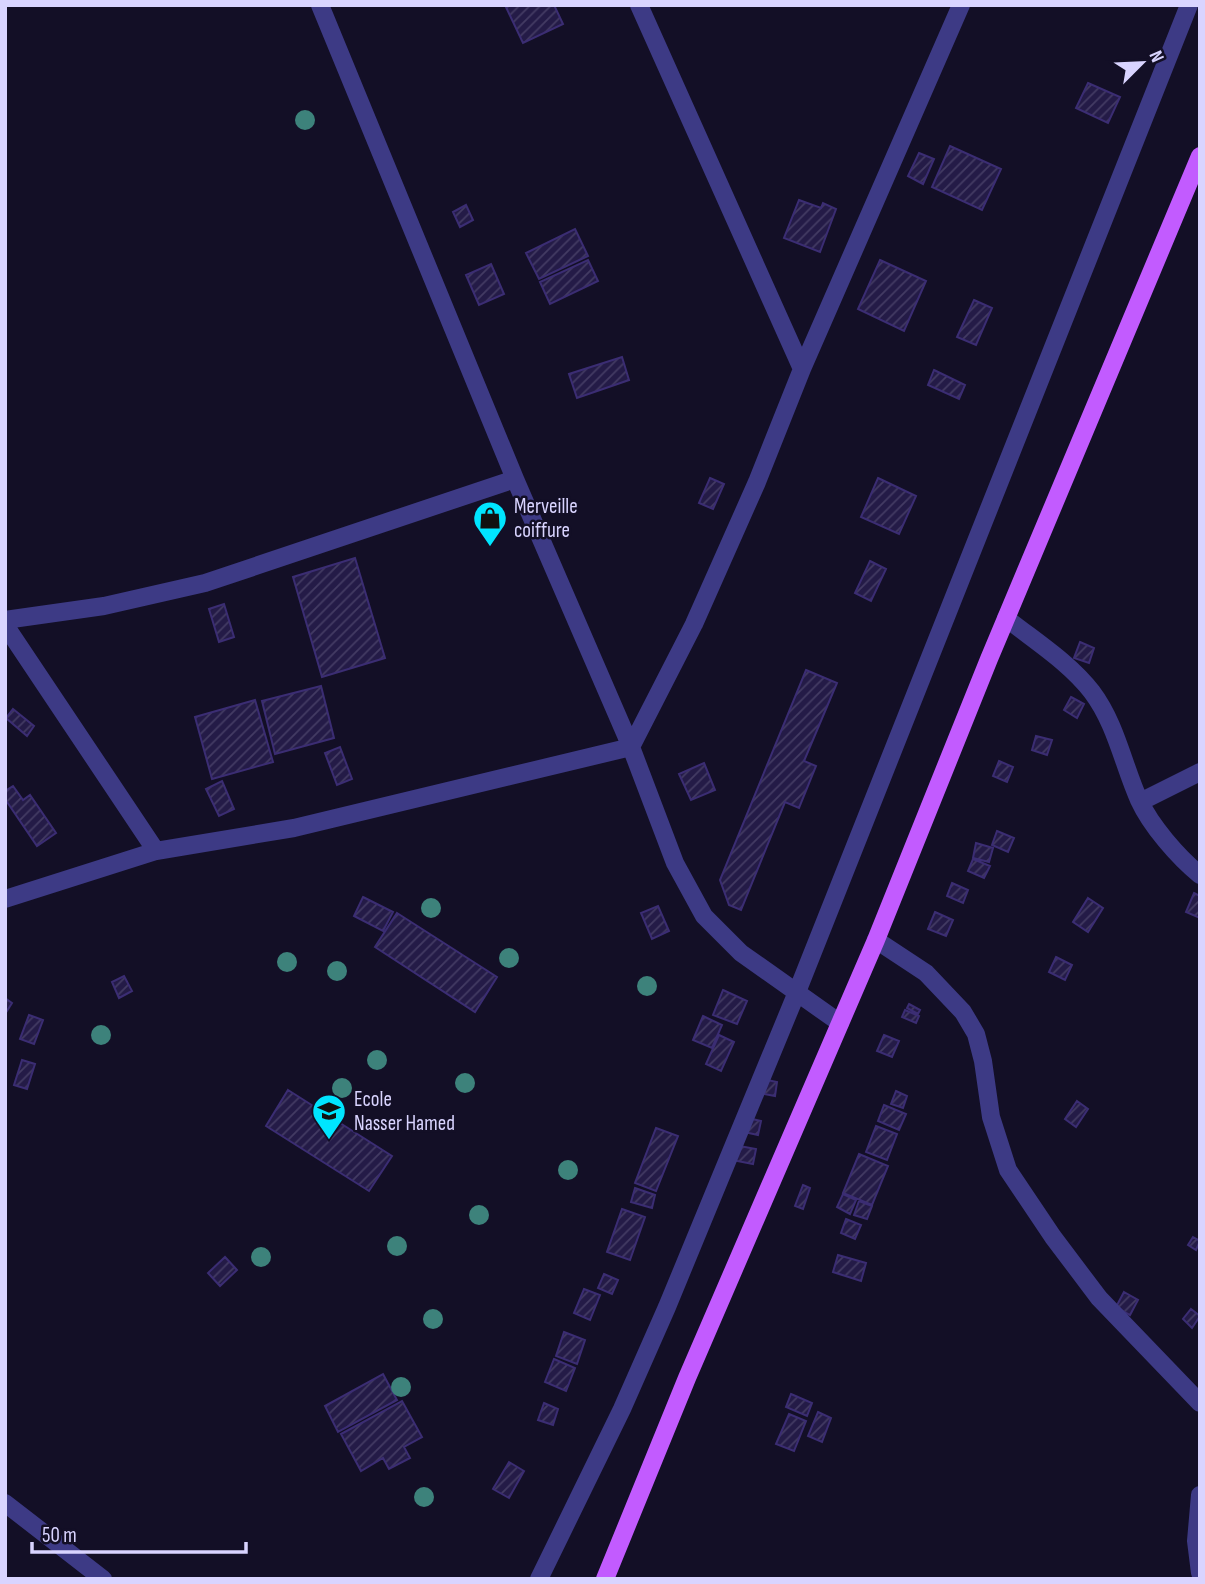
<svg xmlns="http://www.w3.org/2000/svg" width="1205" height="1584" font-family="'Sofia Sans Condensed',sans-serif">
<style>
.building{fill:url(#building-hatch);stroke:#3b2d73;stroke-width:2}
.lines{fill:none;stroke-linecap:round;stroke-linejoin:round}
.minor{stroke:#3d3a85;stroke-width:18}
.major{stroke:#c25bff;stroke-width:18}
.tree{fill:#3d827b}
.labels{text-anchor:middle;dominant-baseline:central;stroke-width:5;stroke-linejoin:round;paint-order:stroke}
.poi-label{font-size:21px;fill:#d9d4ff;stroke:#130f26;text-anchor:start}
</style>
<defs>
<pattern id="building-hatch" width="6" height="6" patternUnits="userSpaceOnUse" patternTransform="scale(1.75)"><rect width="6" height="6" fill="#241b47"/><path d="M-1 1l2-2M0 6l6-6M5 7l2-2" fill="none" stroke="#433b63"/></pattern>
</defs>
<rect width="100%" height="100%" fill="#130f26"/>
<path class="building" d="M505,5H554L563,24L523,43Z
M1088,83L1120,97L1108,123L1076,108Z
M950,146L1001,169L982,210L932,187Z
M919,153L934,159L923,184L908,176Z
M799,200L821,208L823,203L836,209L820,252L784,238Z
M466,205L473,220L460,227L453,212Z
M575,229L588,256L539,279L526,253Z
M588,260L598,281L550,304L540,282Z
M880,260L926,281L904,331L858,309Z
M491,264L504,294L479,305L466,275Z
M974,300L992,308L976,345L957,337Z
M622,357L629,380L577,398L569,374Z
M934,370L965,385L959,399L928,385Z
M710,478L724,484L713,509L699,503Z
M878,478L916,496L899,534L861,517Z
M355,558L385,658L322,677L293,577Z
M870,561L886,569L871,601L855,593Z
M224,604L234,637L219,642L209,609Z
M1080,642L1094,648L1089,663L1074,658Z
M806,670L837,683L804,761L816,766L799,808L785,802L741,910L729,905L720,880Z
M321,686L334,738L275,754L262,701Z
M1071,697L1084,704L1077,718L1064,710Z
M255,700L273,762L212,779L195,717Z
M13,709L34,726L27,736L6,718Z
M1036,736L1052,740L1047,755L1032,750Z
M340,747L352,779L337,785L325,753Z
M999,761L1013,767L1007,782L993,776Z
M704,763L715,790L691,800L679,774Z
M222,781L234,809L219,816L206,789Z
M13,786L23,800L30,795L56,833L37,846L5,799V791Z
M997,831L1014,838L1008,852L992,845Z
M976,843L993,848L989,862L973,858Z
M973,859L990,866L984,878L968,871Z
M952,883L968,890L963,903L947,896Z
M1194,893L1200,896V918L1186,912Z
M363,897L393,912L383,931L354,916Z
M1088,898L1103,908L1088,932L1073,922Z
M658,906L669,931L652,939L641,913Z
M935,912L953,920L946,936L928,929Z
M397,913L497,977L475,1012L375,947Z
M1056,957L1072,965L1065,980L1049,972Z
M124,976L132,991L119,998L112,982Z
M723,990L747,1001L737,1024L713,1015Z
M5,998L12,1003L5,1014Z
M909,1004L920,1010L918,1014L907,1008Z
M905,1010L919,1016L916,1023L902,1017Z
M29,1015L43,1020L34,1044L20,1039Z
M703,1016L722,1025L712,1048L693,1040Z
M719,1035L734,1042L721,1071L706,1064Z
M884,1035L899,1041L892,1057L877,1051Z
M22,1060L35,1064L27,1089L14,1085Z
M767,1080L777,1082L775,1096L764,1094Z
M288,1090L392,1156L369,1191L266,1126Z
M896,1091L907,1096L903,1108L891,1104Z
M1077,1101L1088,1109L1076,1127L1065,1119Z
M884,1105L906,1114L899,1130L878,1121Z
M748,1118L761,1121L758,1135L744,1132Z
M876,1126L897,1134L887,1160L866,1152Z
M656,1128L678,1136L656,1191L635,1183Z
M734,1145L756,1149L753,1164L732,1160Z
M859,1154L888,1166L872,1205L843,1193Z
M803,1185L810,1188L803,1209L795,1206Z
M635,1188L655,1195L652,1208L631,1202Z
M843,1194L856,1200L850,1214L837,1207Z
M859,1201L872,1206L867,1219L854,1215Z
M622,1209L645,1217L630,1260L607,1252Z
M846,1219L861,1225L855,1239L841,1233Z
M1193,1237L1200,1241L1196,1250L1188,1245Z
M838,1255L866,1263L861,1281L833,1272Z
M225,1257L237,1270L220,1286L208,1273Z
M604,1274L618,1280L612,1294L598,1288Z
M584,1289L600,1295L590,1320L574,1313Z
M1124,1292L1138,1300L1130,1315L1116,1307Z
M1191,1309L1200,1316L1192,1328L1183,1319Z
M564,1332L585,1340L577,1364L556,1356Z
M554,1359L575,1368L566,1391L545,1382Z
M383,1374L397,1400L338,1432L325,1406Z
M791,1394L812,1403L807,1416L786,1407Z
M402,1401L422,1437L404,1447L410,1458L389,1469L383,1458L361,1471L341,1434Z
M544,1403L558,1409L553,1425L538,1420Z
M818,1412L831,1418L822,1442L808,1436Z
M789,1414L806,1421L794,1451L776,1444Z
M509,1462L524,1471L509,1498L493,1489Z"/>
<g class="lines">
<path class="minor" d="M320,5L515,479L631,747L675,863L704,916L741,953L840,1023
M802,369L961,5
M1006,618C1035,641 1070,663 1092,692C1116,724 1123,764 1139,800C1151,826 1178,857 1200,875
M5,620L104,606L205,583L515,479
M5,625L156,851L5,899
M1140,802L1200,772
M156,851L294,828L631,747L694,624L757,482L802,369L639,5
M876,940L926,973L963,1012L976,1034L983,1061L991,1117L1008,1170L1053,1237L1099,1298L1200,1403
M1200,1495L1196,1541L1200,1573
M5,1503L103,1579
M539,1579L622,1409L667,1307L797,992L1189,5"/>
<path class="major" d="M605,1579L687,1378L876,940L989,659L1200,156"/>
</g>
<g class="tree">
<circle cx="305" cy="120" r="10"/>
<circle cx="431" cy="908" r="10"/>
<circle cx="509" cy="958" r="10"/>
<circle cx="287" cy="962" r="10"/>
<circle cx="337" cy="971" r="10"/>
<circle cx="647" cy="986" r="10"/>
<circle cx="101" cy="1035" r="10"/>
<circle cx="377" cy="1060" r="10"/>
<circle cx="465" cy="1083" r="10"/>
<circle cx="342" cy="1088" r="10"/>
<circle cx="568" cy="1170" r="10"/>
<circle cx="479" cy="1215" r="10"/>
<circle cx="397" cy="1246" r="10"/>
<circle cx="261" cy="1257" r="10"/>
<circle cx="433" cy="1319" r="10"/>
<circle cx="401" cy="1387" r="10"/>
<circle cx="424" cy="1497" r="10"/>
</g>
<defs>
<g id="shop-pin" transform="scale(1.75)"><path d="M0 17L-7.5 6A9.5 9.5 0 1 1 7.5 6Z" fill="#00e5ff" stroke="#130f26"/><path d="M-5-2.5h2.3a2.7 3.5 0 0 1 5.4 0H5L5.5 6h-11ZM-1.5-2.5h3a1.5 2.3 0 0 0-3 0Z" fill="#111"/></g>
<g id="school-pin" transform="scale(1.75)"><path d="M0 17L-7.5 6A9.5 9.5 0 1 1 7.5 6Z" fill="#00e5ff" stroke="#130f26"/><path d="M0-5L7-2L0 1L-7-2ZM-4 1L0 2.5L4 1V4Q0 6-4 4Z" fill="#111"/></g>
</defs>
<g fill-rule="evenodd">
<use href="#shop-pin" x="490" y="518"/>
<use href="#school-pin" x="329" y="1111"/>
</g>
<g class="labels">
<g class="poi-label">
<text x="514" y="506">Merveille<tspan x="514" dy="24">coiffure</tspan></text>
<text x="354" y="1099">Ecole<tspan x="354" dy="24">Nasser Hamed</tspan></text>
</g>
</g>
<rect width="1205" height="1584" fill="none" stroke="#d9d4ff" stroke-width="14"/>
<g transform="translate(1142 63) rotate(66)" stroke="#130f26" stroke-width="5" paint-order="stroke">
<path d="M0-5L12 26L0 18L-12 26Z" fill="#d9d4ff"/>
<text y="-10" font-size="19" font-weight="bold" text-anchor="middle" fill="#d9d4ff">N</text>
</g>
<path d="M32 1542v10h214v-10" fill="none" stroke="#d9d4ff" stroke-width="3.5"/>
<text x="42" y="1542" font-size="21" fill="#d9d4ff" stroke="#130f26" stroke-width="5" paint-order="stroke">50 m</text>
</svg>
